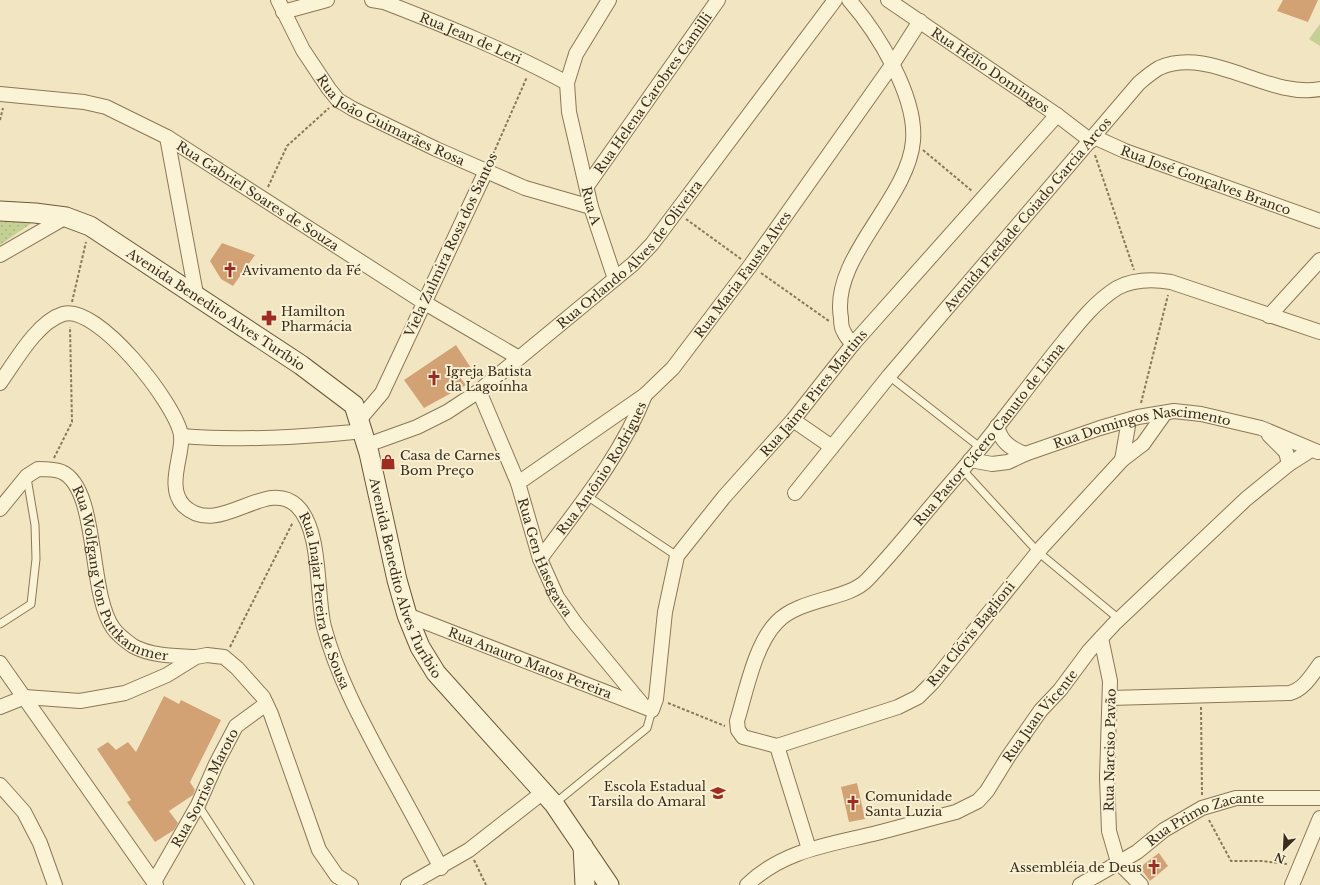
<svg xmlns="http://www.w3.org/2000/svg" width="1320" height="885" font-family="'Libre Baskerville',serif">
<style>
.green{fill:#c5d094}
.park{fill:url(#park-dots)}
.building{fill:#d2a274}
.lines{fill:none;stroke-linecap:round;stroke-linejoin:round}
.lane-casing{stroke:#8c7757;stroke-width:9}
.street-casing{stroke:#8c7757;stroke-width:16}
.secondary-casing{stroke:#6e583a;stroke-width:21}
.path{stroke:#8c7757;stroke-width:2;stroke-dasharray:3 2;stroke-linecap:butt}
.lane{stroke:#fbf3d5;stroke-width:7}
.street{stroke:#fbf3d5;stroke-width:14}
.secondary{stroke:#fbf3d5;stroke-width:19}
.labels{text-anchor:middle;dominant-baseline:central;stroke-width:4;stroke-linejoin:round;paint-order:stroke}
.street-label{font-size:13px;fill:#3b2d1d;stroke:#f8f0d2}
.poi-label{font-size:13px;fill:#3b2d1d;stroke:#f8f0d2;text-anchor:start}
</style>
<defs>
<pattern id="park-dots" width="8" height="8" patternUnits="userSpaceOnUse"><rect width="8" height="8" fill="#c5d094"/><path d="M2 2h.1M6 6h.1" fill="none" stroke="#aab37f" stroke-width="1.8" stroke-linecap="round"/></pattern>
</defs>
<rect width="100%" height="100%" fill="#f1e6c1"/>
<path class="green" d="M1320,24V46L1309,39Z"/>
<path class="park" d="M0,218L36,220L0,245Z"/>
<path class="building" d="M1283,0H1318L1308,22L1277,11Z
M222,243L255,255L233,286L221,279L210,261Z
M456,345L471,368L459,376L466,385L424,408L404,380Z
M164,696L179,704L181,700L221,720L190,782L195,790L193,795L169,811L178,823L174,830L155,842L127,802L131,800L97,749L108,742L116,750L128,742L136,752Z
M857,783L865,819L849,822L841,787Z
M1159,853L1168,866L1150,881L1141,869L1144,864Z"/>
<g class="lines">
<g class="lane-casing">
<path id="lane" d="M889,376L981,448
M962,469L1038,552L1119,619
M587,496L677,556
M0,624L31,604L36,559L35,525L27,478
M554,804L647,728L652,710
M198,805L250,885"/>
</g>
<g class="street-casing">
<g id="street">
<path id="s1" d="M278,0L303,50L329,89L338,100L353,109L436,149L525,188L591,207"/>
<path id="s2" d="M372,0L384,2C446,26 508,51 567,83"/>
<path id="s3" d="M609,0L576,54L567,83L569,112L591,207L615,279"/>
<path d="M849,0C877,32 917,96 913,141C908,200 830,258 841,318C841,322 841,328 844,332C846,337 850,341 853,344"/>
<path id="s4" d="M888,0L1057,115L1091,141"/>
<path d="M283,12L327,0"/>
<path id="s5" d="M0,94L84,102L106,107L167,137L425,303L519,358"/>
<path d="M167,137L196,294"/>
<path id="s6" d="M1094,137L1125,151L1320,221"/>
<path id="s7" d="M587,186L718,0"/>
<path d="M0,255L66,217"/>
<path d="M1269,316L1320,260"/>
<path id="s8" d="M0,383C15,362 37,322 63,314C97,303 176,404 181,435C184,453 165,487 184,506C219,539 266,476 297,506C322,530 316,595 324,627C337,675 360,718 383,761C403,797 422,832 441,868"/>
<path id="s9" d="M479,391L518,483L540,559L557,597L576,624L642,704"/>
<path id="s10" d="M1165,413L1143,444L1122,460L1042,547L933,682L918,697L898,707L777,746L743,737L738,730L737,721C746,692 755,644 777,622C800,598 848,600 867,580C892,554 914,526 938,498C952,481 968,464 982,446C1006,416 1029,386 1052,356C1072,332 1090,305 1117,288C1134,279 1152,279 1171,282L1320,332"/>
<path d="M359,420L382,393L486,171"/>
<path d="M793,420L832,447"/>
<path d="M997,426C1001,442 1010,448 1025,454"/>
<path d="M1269,435L1286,452L1289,464"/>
<path d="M181,436C243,441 303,437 364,431"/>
<path id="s11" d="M367,445L417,427L447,412L479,391L633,264L652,244L835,0"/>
<path id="s12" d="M970,460L992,464L1008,462L1025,454L1100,428L1138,417L1174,411L1201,414L1261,428L1318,452"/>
<path d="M1122,460L1129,420"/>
<path id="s13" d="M518,483L645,395L673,368L750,266L892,65L920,21"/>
<path id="s14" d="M795,493L889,376L1139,83C1145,78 1152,72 1159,68C1210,45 1268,99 1320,89"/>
<path id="s15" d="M0,509L27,476L38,469C45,469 55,469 62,472C99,489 88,593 113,628C117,634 126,641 133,646C151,656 176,656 195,657"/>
<path id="s16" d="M540,559C579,506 621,456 645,395"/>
<path id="s17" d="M407,615L652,710L656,699L665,612L677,556L724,497L793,420L853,344L1057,115"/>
<path d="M1101,638L1110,681L1107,778L1109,831L1118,862L1141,885"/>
<path d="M0,663L156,885"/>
<path d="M1110,698L1290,693C1304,689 1311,676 1320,664"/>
<path d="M0,707L25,697L80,701L125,693L167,675L196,657L207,655L224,657L237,668L263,697L271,714L319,850L337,876L351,885"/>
<path d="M777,746L809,849"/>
<path d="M0,785L24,812L40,843L55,885"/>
<path id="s18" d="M154,882L198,805L216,764L236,726L266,704"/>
<path d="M408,885L469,850L542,793"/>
<path id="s19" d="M747,885C782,851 827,845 873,834C901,827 928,819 956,812L978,801L987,791L1008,757L1041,710L1060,690L1089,651L1114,624L1246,499L1289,464L1311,450"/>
<path id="s20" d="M1080,885L1137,852L1164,830L1202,808L1236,798H1320"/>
<path d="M1292,885L1320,818"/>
</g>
</g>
<g class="secondary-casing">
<g id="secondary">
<path id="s21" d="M0,211L35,213L66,217L90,226L301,365L354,405L369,453L397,580L407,615L420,647L436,673L554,804L609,885"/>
<path d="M583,846L585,885"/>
</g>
</g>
<path class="path" d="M0,120L3,108
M923,150L972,191
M1095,155L1134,270
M491,159L527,77
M268,187L287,146L329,108
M686,219L741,259
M761,273L829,321
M72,302L86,242
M1141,403L1168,295
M54,458L72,422L70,327
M230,647L293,522
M668,703L725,726
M1201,707L1202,795
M1209,820L1231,861H1262L1287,864
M474,860L486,885"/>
<use href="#lane" class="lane"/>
<use href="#street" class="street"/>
<use href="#secondary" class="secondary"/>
</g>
<defs>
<g id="church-bare" transform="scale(1.2)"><path d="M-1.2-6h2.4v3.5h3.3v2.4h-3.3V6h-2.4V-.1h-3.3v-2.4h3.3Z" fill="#a02b23" stroke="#f8f0d2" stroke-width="2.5" paint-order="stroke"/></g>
<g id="pharmacy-bare" transform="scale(1.2)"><path d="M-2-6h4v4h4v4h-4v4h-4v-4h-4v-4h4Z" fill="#a02b23" stroke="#f8f0d2" stroke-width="2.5" paint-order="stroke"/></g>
<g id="shop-bare" transform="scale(1.2)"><path d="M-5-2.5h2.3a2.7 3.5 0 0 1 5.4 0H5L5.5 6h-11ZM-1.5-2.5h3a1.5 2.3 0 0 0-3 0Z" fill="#a02b23" stroke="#f8f0d2" stroke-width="2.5" paint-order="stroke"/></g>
<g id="school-bare" transform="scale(1.2)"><path d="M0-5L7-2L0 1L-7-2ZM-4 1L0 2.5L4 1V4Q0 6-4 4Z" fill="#a02b23" stroke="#f8f0d2" stroke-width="2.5" paint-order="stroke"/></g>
</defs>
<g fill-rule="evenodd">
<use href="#church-bare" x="230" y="270"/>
<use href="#pharmacy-bare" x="269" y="318"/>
<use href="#church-bare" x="434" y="378"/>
<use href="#shop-bare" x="388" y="462"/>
<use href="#school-bare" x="718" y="793"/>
<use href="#church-bare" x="853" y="803"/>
<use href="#church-bare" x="1154" y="867"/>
</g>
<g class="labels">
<g class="street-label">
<text stroke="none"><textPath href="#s2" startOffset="106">Rua Jean de Leri</textPath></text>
<text stroke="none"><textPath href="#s4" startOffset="124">Rua Hélio Domingos</textPath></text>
<text stroke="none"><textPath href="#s7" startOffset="114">Rua Helena Carobres Camilli</textPath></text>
<text stroke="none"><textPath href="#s1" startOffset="172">Rua João Guimarães Rosa</textPath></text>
<text stroke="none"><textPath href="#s6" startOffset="120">Rua José Gonçalves Branco</textPath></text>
<text stroke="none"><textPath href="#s5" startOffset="283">Rua Gabriel Soares de Souza</textPath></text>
<text stroke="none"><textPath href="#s3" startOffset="219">Rua A</textPath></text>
<text stroke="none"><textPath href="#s14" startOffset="363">Avenida Piedade Coiado Garcia Arcos</textPath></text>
<text transform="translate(451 245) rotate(-65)">Viela Zulmira Rosa dos Santos</text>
<text stroke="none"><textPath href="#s11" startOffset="329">Rua Orlando Alves de Oliveira</textPath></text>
<text stroke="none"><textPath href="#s13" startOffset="310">Rua Maria Fausta Alves</textPath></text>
<text stroke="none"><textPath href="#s21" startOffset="243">Avenida Benedito Alves Turíbio</textPath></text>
<text stroke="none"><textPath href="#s17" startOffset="632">Rua Jaime Pires Martins</textPath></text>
<text stroke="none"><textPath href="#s10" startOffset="978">Rua Pastor Cícero Canuto de Lima</textPath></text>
<text stroke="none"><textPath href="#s12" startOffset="179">Rua Domingos Nascimento</textPath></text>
<text stroke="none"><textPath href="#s16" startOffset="110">Rua Antônio Rodrigues</textPath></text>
<text stroke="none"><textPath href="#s9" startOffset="179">Rua Gen Hasegawa</textPath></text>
<text stroke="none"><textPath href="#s15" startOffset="206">Rua Wolfgang Von Puttkammer</textPath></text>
<text stroke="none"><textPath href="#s21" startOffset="592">Avenida Benedito Alves Turíbio</textPath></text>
<text stroke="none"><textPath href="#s8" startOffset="566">Rua Inajar Pereira de Sousa</textPath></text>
<text transform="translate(971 634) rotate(-51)">Rua Clóvis Baglioni</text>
<text stroke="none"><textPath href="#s17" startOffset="132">Rua Anauro Matos Pereira</textPath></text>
<text stroke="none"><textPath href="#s19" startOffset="354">Rua Juan Vicente</textPath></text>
<text transform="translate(1110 750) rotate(-89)">Rua Narciso Pavão</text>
<text stroke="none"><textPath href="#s18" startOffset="107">Rua Sorriso Maroto</textPath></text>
<text stroke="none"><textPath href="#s20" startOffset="144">Rua Primo Zacante</textPath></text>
</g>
<g class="poi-label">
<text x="242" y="270">Avivamento da Fé</text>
<text x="281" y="311">Hamilton<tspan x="281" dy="15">Pharmácia</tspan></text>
<text x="446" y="371">Igreja Batista<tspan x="446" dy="15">da Lagoínha</tspan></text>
<text x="400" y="455">Casa de Carnes<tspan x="400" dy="15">Bom Preço</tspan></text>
<text x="706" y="786" text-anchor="end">Escola Estadual<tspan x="706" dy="15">Tarsila do Amaral</tspan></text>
<text x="865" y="796">Comunidade<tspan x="865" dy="15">Santa Luzia</tspan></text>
<text x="1142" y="867" text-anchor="end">Assembléia de Deus</text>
</g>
</g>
<g transform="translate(1284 849) rotate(204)" stroke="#f8f0d2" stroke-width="3" paint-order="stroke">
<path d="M0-3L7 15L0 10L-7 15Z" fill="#3b2d1d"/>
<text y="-6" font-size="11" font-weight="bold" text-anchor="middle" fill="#3b2d1d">N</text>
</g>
</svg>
